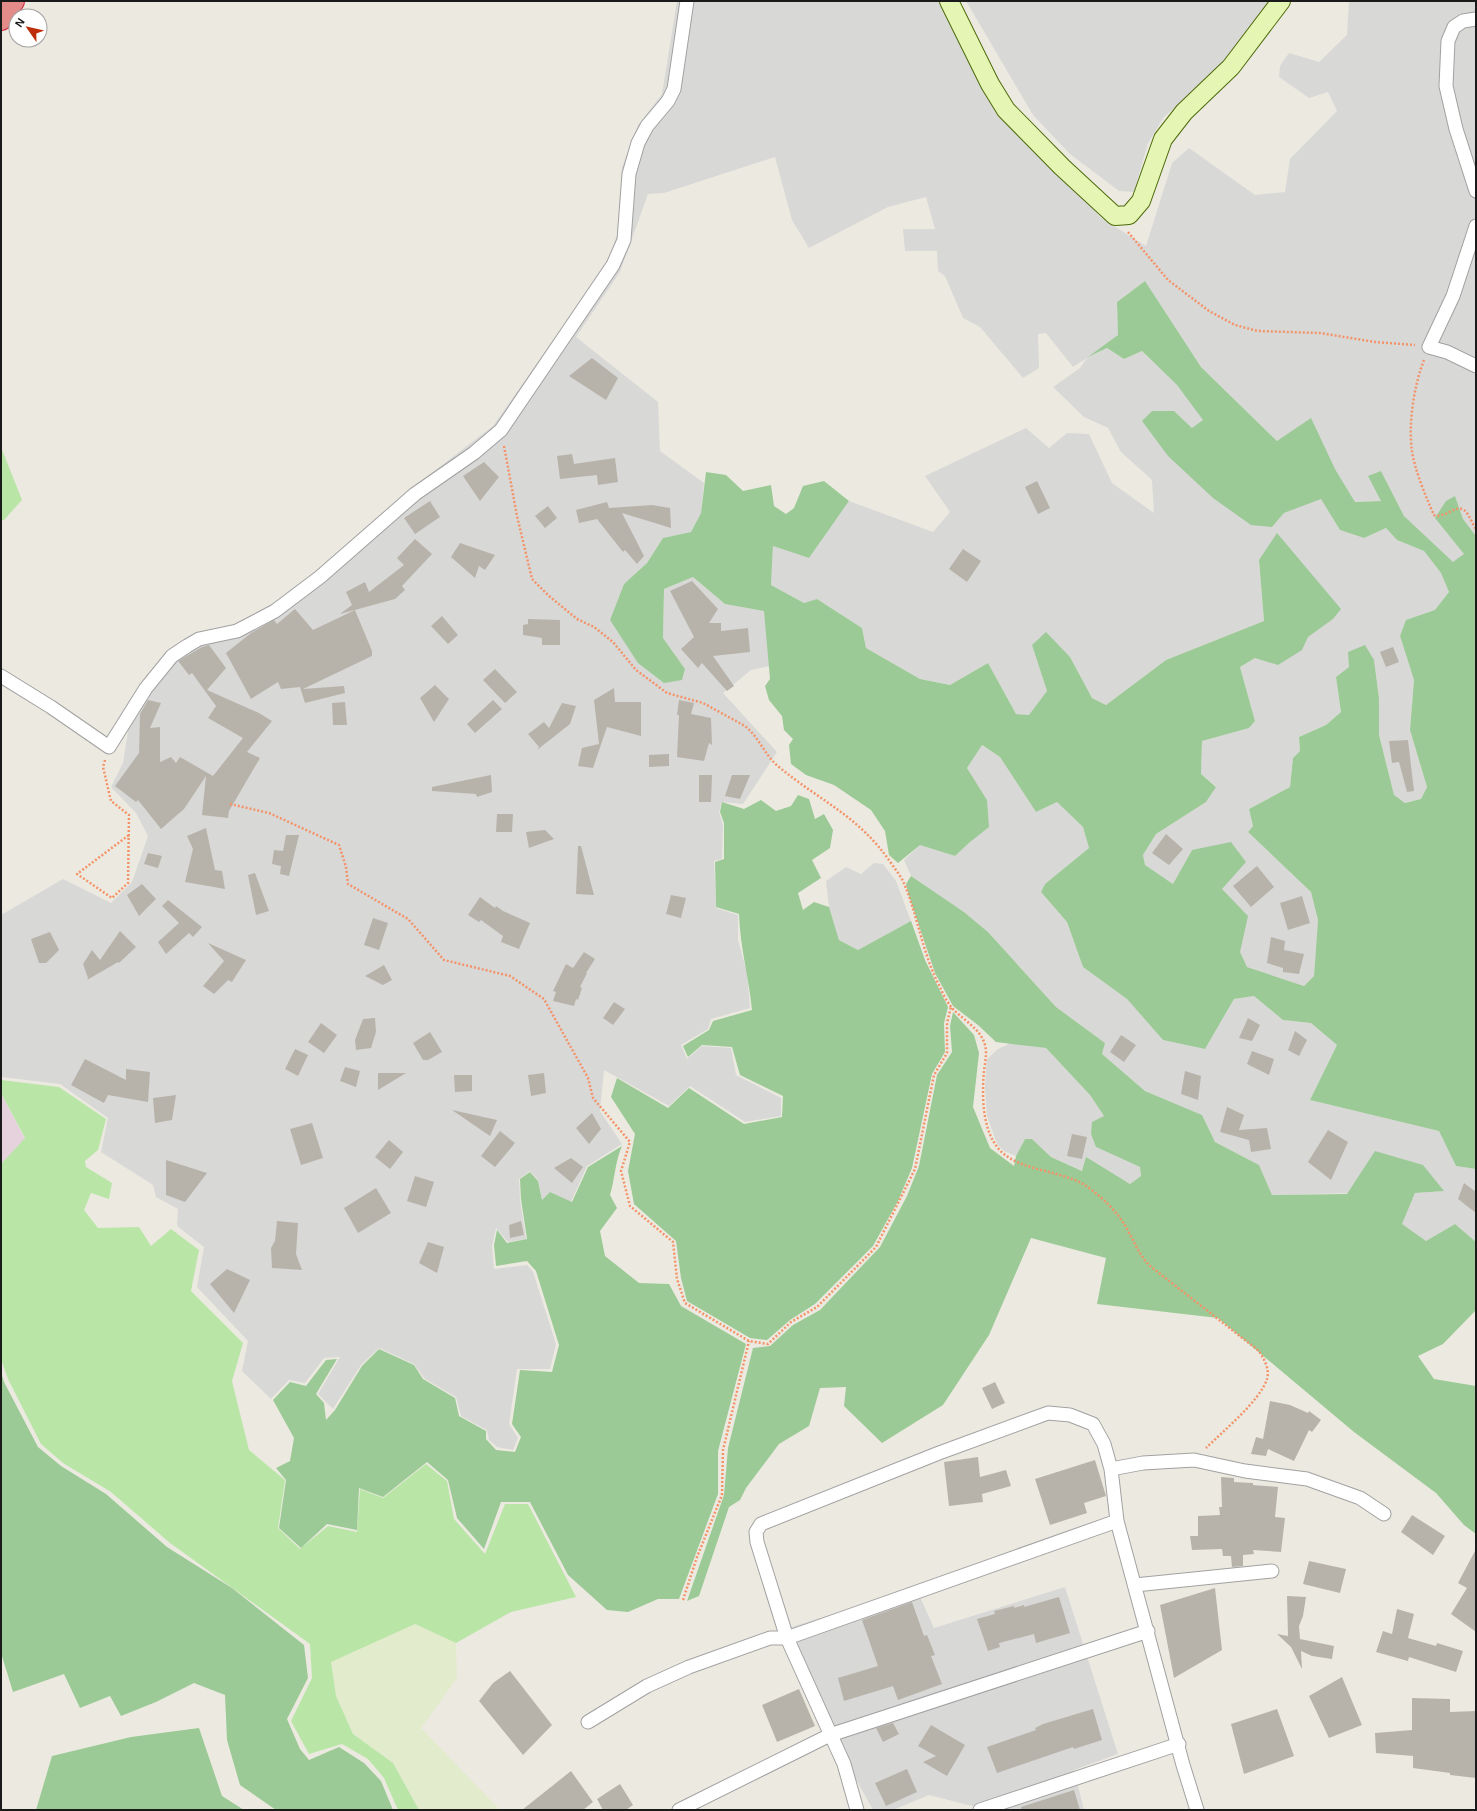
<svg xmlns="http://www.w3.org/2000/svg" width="1477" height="1811" font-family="Helvetica,sans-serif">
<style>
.residential{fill:#d8d8d7}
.industrial{fill:#e5d2dd}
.farmland{fill:#e2ebcb}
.grass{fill:#b9e5a7}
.forest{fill:#9bca96}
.building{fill:#b8b3aa}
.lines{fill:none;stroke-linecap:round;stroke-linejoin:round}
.street-casing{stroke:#a1a1a1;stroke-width:15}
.secondary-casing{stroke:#4c6a09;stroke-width:20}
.highway-casing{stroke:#cd2a41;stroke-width:24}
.path{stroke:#f49369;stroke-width:2.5;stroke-dasharray:2 2;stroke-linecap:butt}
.street{stroke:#fff;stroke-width:13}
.secondary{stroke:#e5f6b4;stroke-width:18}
.highway{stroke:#e28b89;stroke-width:22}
</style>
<rect width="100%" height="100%" fill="#eceae0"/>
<path class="residential" d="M677,1H939L999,106L1101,218L1146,246L1172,163L1189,148L1255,195L1285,192L1290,159L1337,111L1328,92L1309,98L1279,77L1280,66L1289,53L1319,62L1347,35L1349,1H1476V536L1463,519L1455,496L1464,555L1453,563L1404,516L1381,471V501L1355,502L1335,469L1277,441L1201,367L1145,281L1117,302L1118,335L1091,356L1107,348L1124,359L1142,351L1177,385L1204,420L1192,428L1174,411L1272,527L1284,513L1321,498L1340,530L1364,538L1386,528L1397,540L1424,551L1441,573L1449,592L1435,611L1406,621L1400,636L1414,680L1410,730L1427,787L1421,799L1405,803L1394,795L1379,735V698L1374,660L1349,667L1336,677L1341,712L1326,725L1299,737L1300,751L1293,758L1290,787L1249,809L1253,826L1248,832L1311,892L1318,920L1314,976L1304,986L1247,967L1239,952L1247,916L1221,889L1192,850L1173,884L1145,865L1143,855L1156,834L1206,802L1216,786L1201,774L1202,741L1249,728L1255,721L1240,667L1255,658L1302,650L1307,637L1333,619L1259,561L1264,621L1166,660L1106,705L1092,698L1070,657L1032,645L1047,691L1030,715L1016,714L988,663L950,685L920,679L866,648L862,628L817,599L804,603L771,585L773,546L809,558L849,501L933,532L950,512L925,476L1026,428L1049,448L1067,433L1089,434L1112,483L1154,513L1152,480L1121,452L1108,428L1084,417L1053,387L1080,368L1087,358L1073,367L1046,333L1038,334L1039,368L1023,378L980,327L963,318L945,276L938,271L937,251H905L903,229H935L926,197L888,207L809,248L792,220L775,157L664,193L648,194L620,272L576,337L658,402L660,451L704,483L701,513L691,532L663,538L647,563L624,584L610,620L625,640L685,669L663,638L664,589L693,577L725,604L765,611L770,666L751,670L723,693L777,752L743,804L722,802L719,812L723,825L722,859L714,861L716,908L738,915V940L747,973L750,1008L711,1019L708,1029L681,1045L687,1059L702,1046L731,1048L736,1075L781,1098V1116L745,1122L690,1086L669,1106L604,1070L600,1111L622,1144L587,1166L571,1202L550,1192L542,1200L538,1180L530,1171L519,1179L520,1200L526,1239L508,1242L496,1228L492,1246L494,1269L527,1265L533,1272L556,1344L550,1369H517L509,1424L518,1438L513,1450L497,1447L489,1440L487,1430L461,1416L456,1397L425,1379L414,1364L379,1348L361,1365L333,1409L318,1394L340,1357L324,1358L305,1383L289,1380L271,1399L242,1371L248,1341L197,1287L204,1247L177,1226L178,1209L156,1197L153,1185L101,1152L108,1118L60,1084L1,1077V915L63,879L111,903L132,882L148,836L136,813L111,787L123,763L129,725L168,654L234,627L280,604L416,485L493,426L607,263L617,235L622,167L638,125L662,94Z
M966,1H1270L1221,66L1164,117L1148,143L1134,192L1119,191L1070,154L1033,115Z
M981,745L1000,757L1036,812L1057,802L1083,827L1089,848L1045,884L1041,892L1067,922L1083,967L1127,999L1163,1040L1205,1049L1234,999L1254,996L1283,1020L1311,1023L1337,1045L1310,1100L1439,1131L1456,1166L1476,1169V1242L1455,1224L1426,1241L1402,1224L1415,1193L1444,1191L1272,1195L1259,1165L1215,1142L1202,1115L1145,1091L1102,1054L1105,1043L1056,1007L988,932L964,912L911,876L904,860L920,845L955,856L970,842L987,800L967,768Z
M874,863L883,864L896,881L911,921L858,950L839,940L829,907L826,881L846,867L861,874Z
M1011,1043L1046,1048L1090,1095L1104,1116L1096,1147L1140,1167L1141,1176L1130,1184L1086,1158L1083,1171L1051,1157L1032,1139H1025L1016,1156L1004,1151L997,1144L987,1116L985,1089L986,1068L987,1059L998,1049Z
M1065,1587L1118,1754L1074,1770L1084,1810H978L976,1807L929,1795L893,1810H873L851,1770L785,1629L916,1588L934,1628Z"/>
<path class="industrial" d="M1,1093L25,1139L1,1164Z"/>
<path class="farmland" d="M415,1624L456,1643L457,1678L421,1728L500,1810H419L393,1763L353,1734L336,1696L331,1662Z"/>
<path class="grass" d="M1,447L22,500L4,520H1Z
M1,1080L59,1087L106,1119L98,1150L85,1161L86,1167L112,1183L109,1199L91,1193L84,1210L98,1228L139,1227L151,1246L171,1229L199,1250L191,1291L243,1343L232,1381L249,1450L285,1480L278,1528L300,1549L328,1526L357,1532L360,1489L383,1498L426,1464L447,1481L454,1519L485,1554L505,1504H528L576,1597L511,1612L456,1643L415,1624L331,1662L336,1696L353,1734L393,1763L419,1810H398L384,1778L368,1759L342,1744L309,1754L291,1721L312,1678L310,1644L170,1543L111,1492L63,1463L41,1444L8,1379L1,1359V1164L25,1138L1,1093Z"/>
<path class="forest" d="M1145,281L1201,367L1277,441L1311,418L1335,469L1355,502L1381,501L1368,476L1381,471L1404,516L1453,562L1464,554L1435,518L1446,501L1455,496L1463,519L1476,536V1169L1456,1166L1439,1131L1310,1100L1337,1045L1311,1023L1283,1020L1254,996L1234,999L1205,1049L1163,1040L1127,999L1083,967L1067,922L1041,892L1045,884L1089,848L1083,827L1057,802L1036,812L1000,757L982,745L967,768L987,800L989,827L970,842L955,856L920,845L898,863L889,855L885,831L871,810L834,785L806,775L791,764L789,745L793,739L784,730L782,716L769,700L765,686L770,679L764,611L725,604L693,577L664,589L663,638L685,669L682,680L664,683L638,663L610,620L624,584L647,563L663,538L691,532L701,513L706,472L726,475L743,491L771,485L774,506L786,514L794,508L803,486L824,481L849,501L809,558L773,546L771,585L804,603L817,599L862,628L866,648L920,679L950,685L988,663L1016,714L1029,715L1047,691L1032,645L1046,632L1070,657L1092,698L1106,705L1166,660L1264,621L1259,560L1277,533L1341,609L1333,619L1308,637L1302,650L1278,665L1255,658L1240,667L1255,721L1249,728L1202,741L1201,774L1216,787L1206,802L1156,834L1143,855L1145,865L1173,884L1192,850L1231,842L1246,862L1222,889L1248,916L1240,952L1247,967L1304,986L1314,976L1318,920L1311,892L1248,832L1253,826L1249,809L1290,787L1293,758L1300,751L1299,737L1326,725L1341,712L1336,677L1349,667L1348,652L1365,645L1374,660L1379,698V735L1394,795L1405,803L1421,799L1427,787L1410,730L1414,680L1400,636L1406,620L1435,610L1449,592L1441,573L1424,551L1397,540L1386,528L1364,538L1340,530L1321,499L1284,513L1272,527L1251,525L1213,498L1168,456L1142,421L1152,411H1174L1192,428L1203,420L1177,385L1142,351L1124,359L1107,348L1088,357L1118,335L1117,302Z
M798,795L809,799L815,819L824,814L833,830L830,848L812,860L821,878L798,893L803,910L814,902L829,907L839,940L858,950L911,921L925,960L948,1007L944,1023L945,1052L932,1074L912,1168L898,1201L873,1246L815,1304L790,1320L767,1340L750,1338L687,1301L681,1278L676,1241L634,1204L628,1171L635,1134L611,1097L617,1078L668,1108L689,1088L744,1124L782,1117L783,1096L740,1075L732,1047L702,1045L688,1057L683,1046L709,1030L713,1021L752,1010C749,978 740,947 739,914L716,907L715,862L724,859V823L720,812L722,802L744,809L761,800L776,811L791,806Z
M911,876L964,912L988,932L1056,1007L1105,1043L1102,1054L1145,1091L1202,1115L1215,1142L1259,1165L1272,1195L1347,1194L1375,1151L1423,1165L1444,1191L1415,1193L1402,1224L1426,1241L1455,1224L1476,1242V1310L1443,1344L1418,1356L1434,1379L1476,1386V1534L1464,1525L1436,1493L1354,1432L1218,1318L1097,1304L1106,1258L1031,1238L989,1335L943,1405L882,1443L844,1406L846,1387L820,1388L809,1426L779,1444L746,1488L740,1500L729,1507L699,1596L687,1601L724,1495L728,1448L753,1348L770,1346L793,1325L820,1310L880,1247L907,1196L919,1166L937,1075L952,1052L950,1026L953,1012L974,1035L979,1053L973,1107L990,1148L1014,1166L1016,1156L1025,1139H1032L1051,1157L1082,1171L1086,1157L1130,1184L1141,1176L1140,1167L1096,1147L1091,1134L1092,1122L1104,1116L1090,1095L1046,1048L996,1042L978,1025L953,1006L935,973L909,896L906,884Z
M622,1146C615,1162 615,1178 610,1195L617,1208L600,1231L605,1256L639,1283L669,1284L681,1306L746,1344L718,1451V1494L679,1599H658L628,1612L607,1610L568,1575L530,1502H501L484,1549L457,1518L448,1480L427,1462L383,1497L359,1488L357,1530L327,1524L301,1548L279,1528L286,1480L276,1468L290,1461L294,1438L273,1400L290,1382L306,1386L326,1360L337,1359L316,1394L324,1403L326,1420L335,1410L362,1366L379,1349L414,1365L423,1379L455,1398L459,1416L486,1431V1439L496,1450L515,1452L521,1437L512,1424L520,1370L552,1372L559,1345L536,1271L527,1261L496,1266L494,1245L497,1230L507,1243L527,1239L521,1199L520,1179L530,1172L538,1181L542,1200L550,1192L572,1202L588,1167Z
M1,1372L4,1382L38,1447L61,1466L106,1494L167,1547L232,1588L304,1645L308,1678L287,1719L300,1749L309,1760L339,1747L364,1763L381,1781L393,1810H276L240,1785L227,1740L225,1695L194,1683L156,1702L121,1716L110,1696L80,1708L64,1674L13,1692L1,1653Z
M199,1728L222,1796L244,1810H36L52,1756L131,1737Z"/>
<path class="building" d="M592,358L618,378L606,400L569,376Z
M572,454L574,464L615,458L618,482L598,485L597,475L560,479L557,456Z
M484,462L499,477L480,501L463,476Z
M1037,481L1050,508L1038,514L1025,487Z
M430,501L440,517L415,534L404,518Z
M607,502L609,508L652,505L670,508L671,528L622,513L644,556L637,564L625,550L623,552L597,519L579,523L576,510Z
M548,506L557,518L545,528L535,516Z
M415,539L432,554L402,586L405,590L395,599L340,614L352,605L346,592L365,582L369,592L404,565L397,558Z
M460,543L495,555L485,570L479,566L475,578L451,557Z
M963,549L981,561L967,582L949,569Z
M692,581L718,609L709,623H721V631L748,628L750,652L713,656L734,686L727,691L702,663L698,668L681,649L694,637L670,591Z
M295,609L313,630L355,610L372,651V656L303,689L344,686L345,693L305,703L300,687L281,689L278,682L251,699L226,653L251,633L274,620L277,624Z
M442,616L458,635L448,644L431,626Z
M528,619L560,620V645H542V638L523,635V625L528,624Z
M209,645L226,668L207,690L259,713L272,721L247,752L260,758L229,811L228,818L202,815L206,776L184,809L161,829L138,800L136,802L115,786L139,753L140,714L148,700L161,703L150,728L160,727V762L171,757L176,763L180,757L213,776L243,738L208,718L216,706L192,673L189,675L178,661L202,647Z
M1393,647L1399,662L1386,667L1380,652Z
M495,669L517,692L505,703L483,680Z
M435,685L449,699L434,722L420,698Z
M614,688L615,702H641V736L607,727L593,768L578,766L582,748L599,744L594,700Z
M493,700L502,709L475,733L467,724Z
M679,700L694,703L691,714L711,718L712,745L709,743L704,761L677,757L679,715H677Z
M345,702L347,725H333L332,703Z
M562,703L576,706L570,724L537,750L539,747L528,734L544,722L549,728Z
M1408,740L1414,791L1407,792L1399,762L1392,763L1389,741Z
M669,754V766L649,767V755Z
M491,775L492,792L477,797L476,794L432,791V787Z
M699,775H712L711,802H699Z
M732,775H750L740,799L725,796Z
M497,814H513L512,832H496Z
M206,828L215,870L222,871L225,889L185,882L193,849L187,836Z
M545,830L554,839L529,848L526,832Z
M1166,834L1183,849L1169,865L1152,853Z
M286,835H299L289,876L280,874L281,866L272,864L274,850L283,851Z
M578,846H581L594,895L576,894Z
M148,853L162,856L158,868L144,864Z
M1257,866L1274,887L1251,907L1233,886Z
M255,873L269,911L256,915L248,875Z
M142,884L156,899L139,916L127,895Z
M671,895L686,898L681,918L666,914Z
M1302,896L1310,923L1288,930L1280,903Z
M480,897L495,908L496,906L503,911L530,923L519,949L501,942L503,936L481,920L479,922L468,915Z
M168,900L202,927L193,937L189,933L166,954L158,942L179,923L162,906Z
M373,918L388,923L379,950L364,945Z
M120,931L136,947L119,963L118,962L87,980L88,978L83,964L92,950L100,960Z
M50,932L59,950L46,963H39L31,939Z
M1271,937L1285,941L1284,950L1304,954L1299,974L1283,972V968L1267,963Z
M208,943L246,960L232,982L228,980L214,994L203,986L224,961Z
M584,952L595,959L586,973H587L580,987L582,988L578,1000L576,999L574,1006L553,1001L556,992L553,991L566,964L573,968Z
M384,965L392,980L383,985L365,976Z
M614,1002L625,1009L613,1025L603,1018Z
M375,1018L376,1032L371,1048L356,1050L355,1040L363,1019Z
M1248,1018L1260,1025L1252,1041L1239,1038Z
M321,1023L337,1035L324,1053L308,1042Z
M1295,1031L1307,1040L1299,1056L1288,1050Z
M430,1032L442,1052L428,1060H423L413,1043Z
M1121,1035L1136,1045L1124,1062L1110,1052Z
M295,1049L308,1055L298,1076L285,1069Z
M1252,1051L1274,1059L1269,1075L1247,1064Z
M85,1059L126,1080V1069L150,1072L148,1102L108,1095L104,1103L71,1085Z
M345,1067L360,1071L356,1087L340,1081Z
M1185,1071L1201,1076L1198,1100L1181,1094Z
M378,1073H406L378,1090Z
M544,1073L546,1093L531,1096L528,1075Z
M454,1075H472V1091L455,1092Z
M176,1095L172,1120L155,1123L153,1098Z
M1227,1107L1244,1115L1239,1130L1267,1128L1271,1149L1251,1152L1249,1140L1220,1132Z
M452,1110L497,1120L490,1136Z
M592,1113L601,1129L589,1144L576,1128Z
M312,1123L323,1158L301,1165L290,1129Z
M1328,1130L1348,1142L1331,1180L1308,1162Z
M500,1131L515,1143L495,1167L481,1156Z
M1072,1134L1087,1137L1082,1159L1067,1156Z
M389,1140L403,1152L390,1169L375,1157Z
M571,1158L583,1167L572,1183L554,1168Z
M166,1160L207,1173L185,1202L166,1195Z
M415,1176L434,1182L426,1207L407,1201Z
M1464,1183L1476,1192V1213L1458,1199Z
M376,1188L391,1213L358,1233L344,1208Z
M277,1221L298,1223L296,1254L302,1270L272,1268L271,1248L275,1241Z
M521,1221L524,1235L510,1238L509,1225Z
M428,1242L444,1247L437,1273L419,1263Z
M227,1269L250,1280L234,1313L210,1284Z
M995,1382L1005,1403L992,1409L982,1388Z
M1270,1401L1290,1405L1308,1413L1309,1411L1321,1420L1312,1432L1309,1430L1294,1461L1268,1449L1266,1456L1251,1454L1256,1437L1263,1439Z
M978,1457L980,1477L1006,1470L1011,1486L982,1494L983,1502L949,1506L944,1462Z
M1095,1460L1106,1496L1084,1503L1087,1513L1050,1525L1035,1479Z
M1221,1477L1234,1478V1482L1253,1483V1485L1278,1487L1275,1517L1285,1518L1281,1552L1253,1550L1254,1554L1243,1555V1566L1232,1567L1231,1556H1223L1222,1549L1192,1550L1190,1536H1198V1516L1220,1515L1219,1507H1222Z
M1412,1515L1445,1536L1433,1555L1401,1532Z
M1476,1549V1632L1451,1614L1467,1588L1458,1583Z
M1309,1561L1346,1569L1340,1593L1303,1584Z
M1215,1588L1222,1650L1174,1678L1160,1605Z
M1287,1596L1306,1597L1303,1616L1299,1626L1300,1639L1334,1646L1332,1659L1312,1656L1301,1651L1302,1669L1291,1647L1277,1634L1288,1636Z
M1059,1597L1070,1633L1036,1643L1034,1634L999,1643L1000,1647L988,1651L977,1619L995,1614L994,1611L1014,1606V1608L1024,1605V1607Z
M912,1602L924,1636L927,1635L935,1655L931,1656L942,1684L898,1700L893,1686L844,1701L838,1678L878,1666L862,1620Z
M1397,1609L1414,1614L1408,1638L1436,1646L1437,1643L1463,1651L1456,1672L1409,1657L1408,1661L1376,1652L1383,1631L1392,1634Z
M510,1671L552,1725L523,1755L479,1701L493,1683Z
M1342,1677L1362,1725L1329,1738L1309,1696Z
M799,1689L815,1726L777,1742L762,1705Z
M1412,1698L1450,1699V1712L1476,1711V1778L1450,1775V1773L1413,1768V1756L1376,1753L1375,1733L1412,1730Z
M1093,1709L1102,1740L1074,1749L1073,1747L997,1773L987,1747L1036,1730L1035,1728L1043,1724Z
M1277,1709L1294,1756L1244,1774L1231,1724Z
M893,1723L899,1734L883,1742L876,1728Z
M931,1725L965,1745L947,1776L923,1762L936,1756L918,1746Z
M907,1769L917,1792L886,1806L875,1783Z
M571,1771L593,1802L583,1810H522Z
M620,1784L633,1805L626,1810H603L597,1799Z
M1074,1790L1080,1810H1021V1807Z"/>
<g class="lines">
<g class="street-casing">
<path id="street" d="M1476,19L1463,21L1454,27L1448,41L1446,86L1456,129L1476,191
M1476,226L1453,296L1429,347L1447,352L1476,366
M1,676L51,707L109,747L146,688L172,656L187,646L199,639L237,631L275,611L320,577L415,494L474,453L501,430L613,265L624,240L629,174L638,143L647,126L668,101L674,89L687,1
M1111,1469L1143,1463L1194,1460L1245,1471L1307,1479L1360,1498L1384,1514
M1117,1521L787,1638L757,1542L756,1532L761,1524L939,1453L1048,1413L1070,1415L1093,1424L1104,1444L1111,1469L1117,1521L1183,1765L1197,1810
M1135,1585L1272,1571
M588,1722L647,1686L689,1667L770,1638H787L844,1764L857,1810
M679,1810L830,1735L1148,1631
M980,1810L1179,1744"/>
</g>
<g class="secondary-casing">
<path id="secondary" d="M949,1L990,84L1006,110L1062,167L1115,216L1129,215L1141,201L1163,139L1184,112L1231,67L1281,1"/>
</g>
<g class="highway-casing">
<path id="highway" d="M1,19L13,1"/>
</g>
<path class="path" d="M1128,232L1168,280L1209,311L1235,325L1258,331L1320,333L1375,342L1415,345
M1424,360C1414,385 1408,425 1412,451C1414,468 1427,500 1434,515C1445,519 1455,504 1464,510C1469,514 1472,523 1476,529
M504,446L517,516L532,579L549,596L577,619L594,627L613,642L636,670L667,693L703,703L745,726C759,737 765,756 779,767C820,801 859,816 891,863C895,869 900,875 903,881C918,915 922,953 940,987C943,994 947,1002 952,1008C962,1019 979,1028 984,1042C988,1052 985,1061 984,1071C982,1094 982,1124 995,1144C1012,1171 1057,1169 1083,1184C1099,1194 1116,1210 1126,1227C1134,1241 1139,1255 1150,1266L1259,1351C1264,1359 1270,1369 1267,1379C1260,1401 1222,1432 1206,1448
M105,760L103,767L111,801L129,815L128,883L112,898L77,874L129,835
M230,804L269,813L339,845L346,867L348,884L408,919L444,960L510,976L544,999L588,1078L593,1098L630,1142L621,1171L630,1206L673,1242L677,1279L685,1303L749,1341L768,1344L791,1322L817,1307L876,1247L915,1169L934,1075L947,1053V1023L951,1007
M683,1600L697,1557L722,1495L723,1450L749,1341"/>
<use href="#street" class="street"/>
<use href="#secondary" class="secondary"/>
<use href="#highway" class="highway"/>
</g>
<rect width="1477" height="1811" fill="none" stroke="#1a1a1a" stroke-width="4"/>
<g transform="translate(28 28) rotate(304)"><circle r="19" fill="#ffffff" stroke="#a3a3a3"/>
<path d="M0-3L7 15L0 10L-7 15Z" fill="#bd2d08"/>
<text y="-6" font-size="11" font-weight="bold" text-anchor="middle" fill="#1a1a1a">N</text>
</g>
</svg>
